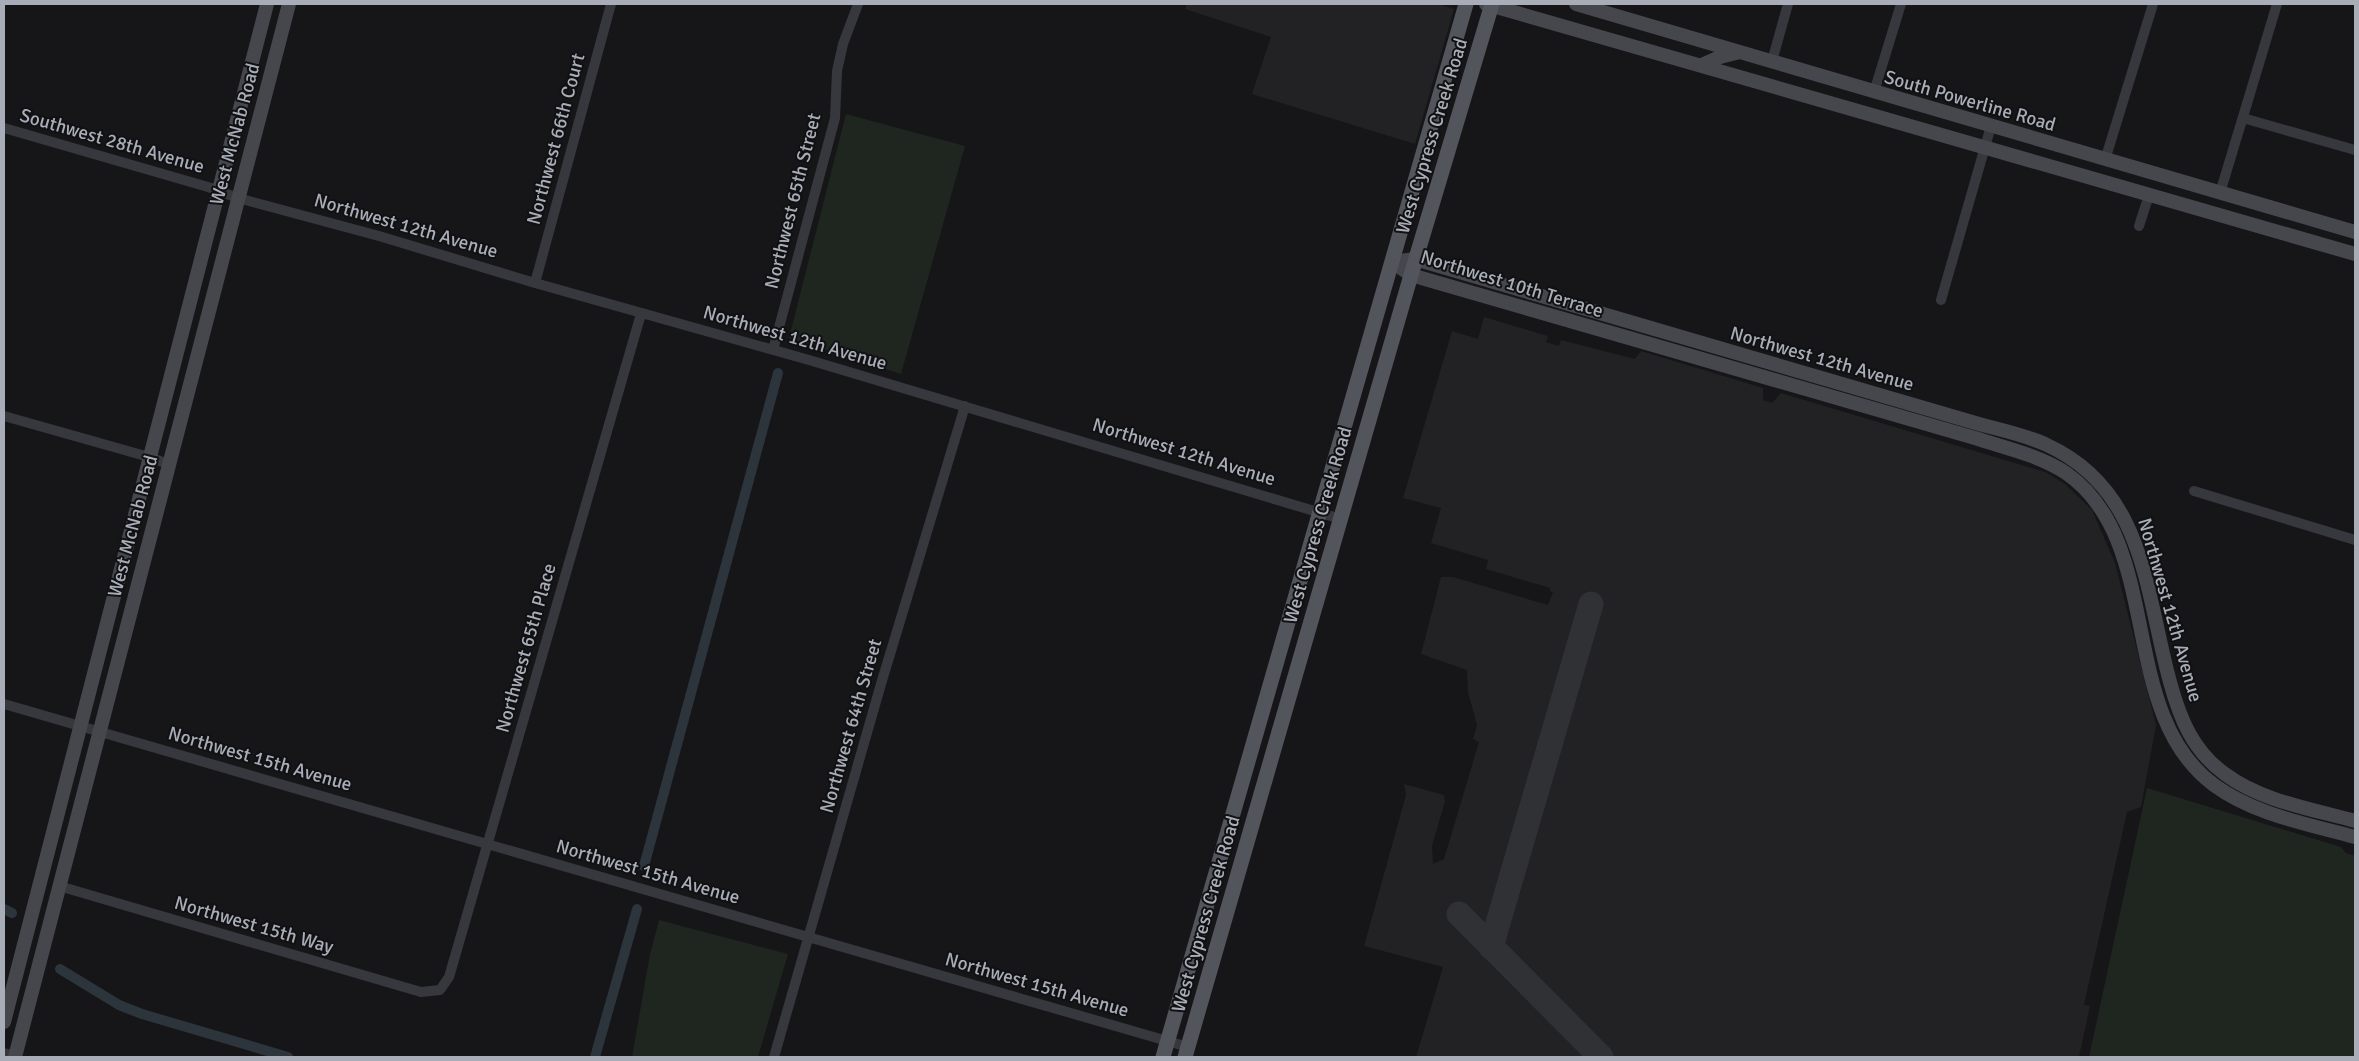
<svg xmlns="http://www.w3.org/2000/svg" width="2359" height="1061" font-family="Signika,sans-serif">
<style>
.built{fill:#222225}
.green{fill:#1e261f}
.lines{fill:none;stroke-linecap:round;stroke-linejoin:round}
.canal{stroke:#2c353c;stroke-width:10}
.taxiway{stroke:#303135;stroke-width:25}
.street{stroke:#37383d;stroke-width:10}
.secondary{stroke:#45474d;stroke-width:14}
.primary{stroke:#53555c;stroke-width:15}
.labels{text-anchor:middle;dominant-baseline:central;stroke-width:4;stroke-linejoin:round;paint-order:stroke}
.street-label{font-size:19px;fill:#a8adb8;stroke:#111113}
</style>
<rect width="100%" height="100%" fill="#161618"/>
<path class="built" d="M1187,4H1438L1454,9L1415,144L1252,94L1271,37L1185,9Z
M1484,317L1548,336L1546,342L1559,346L1561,340L1635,359L1641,351L1763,388V400L1772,403L1781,393L2045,472L2065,484L2092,510L2115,563L2156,725L2141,807L2127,812L2084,1005L2090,1006L2079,1057H1416L1443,967L1364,946L1406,795L1404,784L1444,795L1445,801L1432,846L1433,864L1444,859L1479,742L1473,739L1477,725L1468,692L1467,670L1421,654L1441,577H1453L1548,605L1553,592L1550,591V588L1486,569L1488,560L1431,543L1441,508L1403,498L1452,331L1478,339Z"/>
<path class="green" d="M846,114L965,146L901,374L789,338Z
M2147,788L2341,847L2346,853L2355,856V1057H2089Z
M659,920L788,954L758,1057H632L650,954Z"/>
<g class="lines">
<path class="canal" d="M644,866L778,373
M4,909L12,913
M60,969L119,1005L142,1014L288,1057
M595,1057L637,909"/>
<path class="taxiway" d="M1459,914L1601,1057
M1491,947L1591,604"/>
<path class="street" d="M1772,61L1788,4
M1874,92L1901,4
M2243,118L2355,150
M4,128L208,187L238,198L379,236L535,283L809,360L1341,519
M2105,160L2153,4
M2220,193L2277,4
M2139,226L2149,195
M535,283L611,4
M1941,300L1991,126
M773,350L835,118L837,71L843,44L858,4
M4,416L149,457L168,464
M2194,491L2355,540
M4,704L1188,1047
M59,886L421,992L440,990L449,977L641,314
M4,1053L16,1056
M774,1057L881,684L965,406"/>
<path class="secondary" d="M1486,4L2355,254
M1576,4L2355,232
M1702,65L1720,57L1740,52
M1392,262L1411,275L1975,438C2005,448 2039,455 2066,473C2166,542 2115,712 2214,785C2255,815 2308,824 2355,837
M1392,262L1415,259L1979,424C2001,430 2026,435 2047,445C2145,490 2145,591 2170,682C2180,719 2193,751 2225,774C2261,801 2312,809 2355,821
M4,1022L267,4
M15,1057L289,4"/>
<path class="primary" d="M1163,1057L1466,4
M1185,1057L1411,275L1492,4"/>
</g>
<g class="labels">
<g class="street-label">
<text transform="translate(1970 101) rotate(16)">South Powerline Road</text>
<text transform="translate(235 134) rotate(-75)">West McNab Road</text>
<text transform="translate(1432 136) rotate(-73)">West Cypress Creek Road</text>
<text transform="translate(556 139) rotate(-75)">Northwest 66th Court</text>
<text transform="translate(112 141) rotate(16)">Southwest 28th Avenue</text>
<text transform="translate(793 201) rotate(-76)">Northwest 65th Street</text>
<text transform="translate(406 226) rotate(16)">Northwest 12th Avenue</text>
<text transform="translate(1512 284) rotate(17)">Northwest 10th Terrace</text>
<text transform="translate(795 338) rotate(16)">Northwest 12th Avenue</text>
<text transform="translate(1822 359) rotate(16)">Northwest 12th Avenue</text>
<text transform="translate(1184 452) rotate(17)">Northwest 12th Avenue</text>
<text transform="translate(1318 525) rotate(-74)">West Cypress Creek Road</text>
<text transform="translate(133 526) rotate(-75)">West McNab Road</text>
<text transform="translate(2170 610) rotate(74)">Northwest 12th Avenue</text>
<text transform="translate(526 648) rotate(-74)">Northwest 65th Place</text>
<text transform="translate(851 726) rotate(-74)">Northwest 64th Street</text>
<text transform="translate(260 759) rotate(16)">Northwest 15th Avenue</text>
<text transform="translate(648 872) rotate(16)">Northwest 15th Avenue</text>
<text transform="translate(1206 914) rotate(-74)">West Cypress Creek Road</text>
<text transform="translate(254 925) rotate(16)">Northwest 15th Way</text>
<text transform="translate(1037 985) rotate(16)">Northwest 15th Avenue</text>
</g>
</g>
<rect width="2359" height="1061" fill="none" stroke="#a8adb8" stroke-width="10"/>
</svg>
